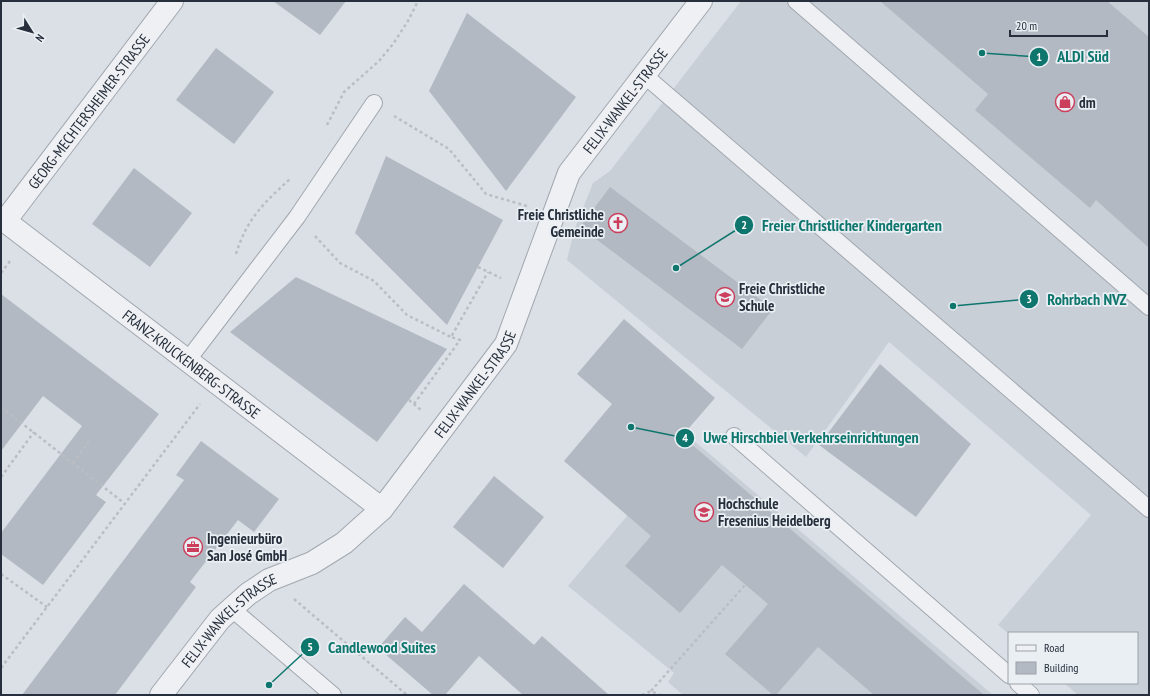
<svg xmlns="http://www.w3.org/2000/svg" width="1150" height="696" font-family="'PT Sans Narrow',sans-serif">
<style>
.built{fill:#c9cfd7}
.building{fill:#b3b9c2}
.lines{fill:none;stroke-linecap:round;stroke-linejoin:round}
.lane-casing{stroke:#a1a7af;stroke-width:18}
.street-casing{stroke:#a1a7af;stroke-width:24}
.path{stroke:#babec4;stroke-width:2.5;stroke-dasharray:3 3;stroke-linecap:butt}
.lane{stroke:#eef0f4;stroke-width:16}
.street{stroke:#eef0f4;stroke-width:22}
.labels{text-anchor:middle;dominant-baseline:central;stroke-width:3.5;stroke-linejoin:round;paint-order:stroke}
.street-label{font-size:15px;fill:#262f3b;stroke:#eaeff4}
.poi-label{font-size:15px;font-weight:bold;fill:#262f3b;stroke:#eaeff4;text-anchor:start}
.leader{fill:none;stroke:#0f766e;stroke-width:1.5}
.callout-dot{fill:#0f766e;stroke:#eaeff4;stroke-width:1.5}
.mark-label{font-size:12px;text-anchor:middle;font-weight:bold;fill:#fff}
.callout-label{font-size:16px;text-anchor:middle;font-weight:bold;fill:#0f766e;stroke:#eaeff4;stroke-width:3.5;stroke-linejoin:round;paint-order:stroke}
</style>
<rect width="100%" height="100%" fill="#dbe0e6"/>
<path class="built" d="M741,1H1149V695H1078L1064,683H1137V633L1009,634L998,625L1091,515L889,342L806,457L567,260L574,231L593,183L610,171Z
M692,439L993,695H683L668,682L674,673L568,586Z"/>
<path class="building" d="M273,1H346L320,35Z
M880,1H1107L1149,37V248L1096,200L1090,208L975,110L988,94Z
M467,13L576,97L506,191L429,91Z
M216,48L274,92L234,144L176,100Z
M386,156L503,220L447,325L355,233Z
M134,168L192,213L150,267L92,224Z
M610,187L773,309L742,349L580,227Z
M296,277L447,349L377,442L230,332Z
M1,294L159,414L96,495L106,502L43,585L1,554V533L82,426L43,396L1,451Z
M624,319L715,398L682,436L984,695H874L818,647L776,695H773L725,654L768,604L722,565L680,613L625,566L651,536L564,461L612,404L577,374Z
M880,364L971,444L916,517L819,445Z
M201,441L279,499L254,532L238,520L190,582L196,587L115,695H22L184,480L176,475Z
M494,476L544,517L503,568L453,527Z
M464,584L534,645L542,636L609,695H523L479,656L445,695H433L378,648L405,617L422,632Z"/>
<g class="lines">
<g class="lane-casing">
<path id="lane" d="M796,1L1149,307
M644,75L1149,509
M187,361L297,217L374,103
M734,436L1009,675
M232,609L333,695
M1018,683L1031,695"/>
</g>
<g class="street-casing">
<g id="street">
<path id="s1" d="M1,218L382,509"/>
<path id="s2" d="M5,221L172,1"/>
<path id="s3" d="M161,695L220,619L248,594L269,580L312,563L344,543L382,509L506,344L569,173L701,1"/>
</g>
</g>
<path class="path" d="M394,116L449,149L486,194L527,206
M327,125L344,92L379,61L393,44L408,21L418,1
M315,236L340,263L374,281L407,315L451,337
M236,254C247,218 264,203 291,178
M478,267L501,278
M1,273L10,261
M409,400L421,410
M414,404L460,340L451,337L488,272
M1,407L124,503
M73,463L89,441
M1,477L34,432
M1,574L47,607
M294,599L407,695
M1,668L200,404
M651,691L745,585
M642,695L651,691L660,695"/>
<use href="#lane" class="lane"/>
<use href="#street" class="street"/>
</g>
<defs>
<g id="shop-ring" transform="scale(1)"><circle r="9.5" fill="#eaeff4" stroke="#cc3f5c" stroke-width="1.5"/><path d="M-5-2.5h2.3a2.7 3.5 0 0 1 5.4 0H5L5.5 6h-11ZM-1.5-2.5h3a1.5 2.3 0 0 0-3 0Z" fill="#cc3f5c"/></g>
<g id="church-ring" transform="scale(1)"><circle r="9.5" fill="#eaeff4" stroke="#cc3f5c" stroke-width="1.5"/><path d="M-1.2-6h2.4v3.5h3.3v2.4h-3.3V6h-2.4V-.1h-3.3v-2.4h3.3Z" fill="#cc3f5c"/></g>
<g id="school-ring" transform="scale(1)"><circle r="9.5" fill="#eaeff4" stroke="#cc3f5c" stroke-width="1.5"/><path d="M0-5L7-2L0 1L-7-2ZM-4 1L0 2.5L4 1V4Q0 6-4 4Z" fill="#cc3f5c"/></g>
<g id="university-ring" transform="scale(1)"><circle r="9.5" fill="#eaeff4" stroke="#cc3f5c" stroke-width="1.5"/><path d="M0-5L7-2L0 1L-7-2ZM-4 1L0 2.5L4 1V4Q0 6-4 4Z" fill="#cc3f5c"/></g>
<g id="office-ring" transform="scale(1)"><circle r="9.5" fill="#eaeff4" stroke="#cc3f5c" stroke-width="1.5"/><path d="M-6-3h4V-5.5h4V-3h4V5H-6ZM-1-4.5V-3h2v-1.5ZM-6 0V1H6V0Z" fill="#cc3f5c"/></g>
</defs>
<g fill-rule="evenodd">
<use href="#shop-ring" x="1065" y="102"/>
<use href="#church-ring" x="618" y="223"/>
<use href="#school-ring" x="725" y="297"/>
<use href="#university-ring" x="704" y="512"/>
<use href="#office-ring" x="193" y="547"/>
</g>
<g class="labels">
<g class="street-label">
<text stroke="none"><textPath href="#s3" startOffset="774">FELIX-WANKEL-STRASSE</textPath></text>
<text stroke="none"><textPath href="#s2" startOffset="138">GEORG-MECHTERSHEIMER-STRASSE</textPath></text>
<text stroke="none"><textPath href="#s1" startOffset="240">FRANZ-KRUCKENBERG-STRASSE</textPath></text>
<text stroke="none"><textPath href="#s3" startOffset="450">FELIX-WANKEL-STRASSE</textPath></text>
<text stroke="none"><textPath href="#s3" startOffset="102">FELIX-WANKEL-STRASSE</textPath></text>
</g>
<g class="poi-label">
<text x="1079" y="102">dm</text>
<text x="604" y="214" text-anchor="end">Freie Christliche<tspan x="604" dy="17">Gemeinde</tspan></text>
<text x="739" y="288">Freie Christliche<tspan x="739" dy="17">Schule</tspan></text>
<text x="718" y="503">Hochschule<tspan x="718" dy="17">Fresenius Heidelberg</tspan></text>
<text x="207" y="538">Ingenieurbüro<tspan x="207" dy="17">San José GmbH</tspan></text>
</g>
</g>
<path class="leader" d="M982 53L1039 57M676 268L744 225M953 306L1029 299M631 427L685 438M269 685L310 647"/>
<g class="callout-dot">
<circle cx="982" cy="53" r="4"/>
<circle cx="676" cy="268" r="4"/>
<circle cx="953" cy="306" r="4"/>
<circle cx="631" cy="427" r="4"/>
<circle cx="269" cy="685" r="4"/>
<circle cx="1039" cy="57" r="10"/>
<circle cx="744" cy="225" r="10"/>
<circle cx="1029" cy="299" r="10"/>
<circle cx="685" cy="438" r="10"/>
<circle cx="310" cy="647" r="10"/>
</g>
<g class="mark-label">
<text x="1039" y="61">1</text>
<text x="744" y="229">2</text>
<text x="1029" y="303">3</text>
<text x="685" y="442">4</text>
<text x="310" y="651">5</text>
</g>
<g class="callout-label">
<text x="1083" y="62">ALDI Süd</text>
<text x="852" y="231">Freier Christlicher Kindergarten</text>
<text x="1087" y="305">Rohrbach NVZ</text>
<text x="811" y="443">Uwe Hirschbiel Verkehrseinrichtungen</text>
<text x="382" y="653">Candlewood Suites</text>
</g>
<rect width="1150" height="696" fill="none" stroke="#262f3b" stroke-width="4"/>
<rect x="1008" y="632" width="130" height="52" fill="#eaeff4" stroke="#9ca2aa"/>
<rect x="1016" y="645" width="20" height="6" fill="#eef0f4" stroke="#9ca2aa"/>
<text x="1044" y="652" font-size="12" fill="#262f3b">Road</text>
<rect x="1016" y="662" width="20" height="12" fill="#b3b9c2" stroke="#9ca2aa"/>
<text x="1044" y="672" font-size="12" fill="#262f3b">Building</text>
<g transform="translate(32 32) rotate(127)" stroke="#eaeff4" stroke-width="3" paint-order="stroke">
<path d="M0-3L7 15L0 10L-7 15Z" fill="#262f3b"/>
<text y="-6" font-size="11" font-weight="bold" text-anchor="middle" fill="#262f3b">N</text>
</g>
<path d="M1010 30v6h97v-6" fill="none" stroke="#262f3b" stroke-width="2"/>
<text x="1016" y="30" font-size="12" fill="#262f3b" stroke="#eaeff4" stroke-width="3" paint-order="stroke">20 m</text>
</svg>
